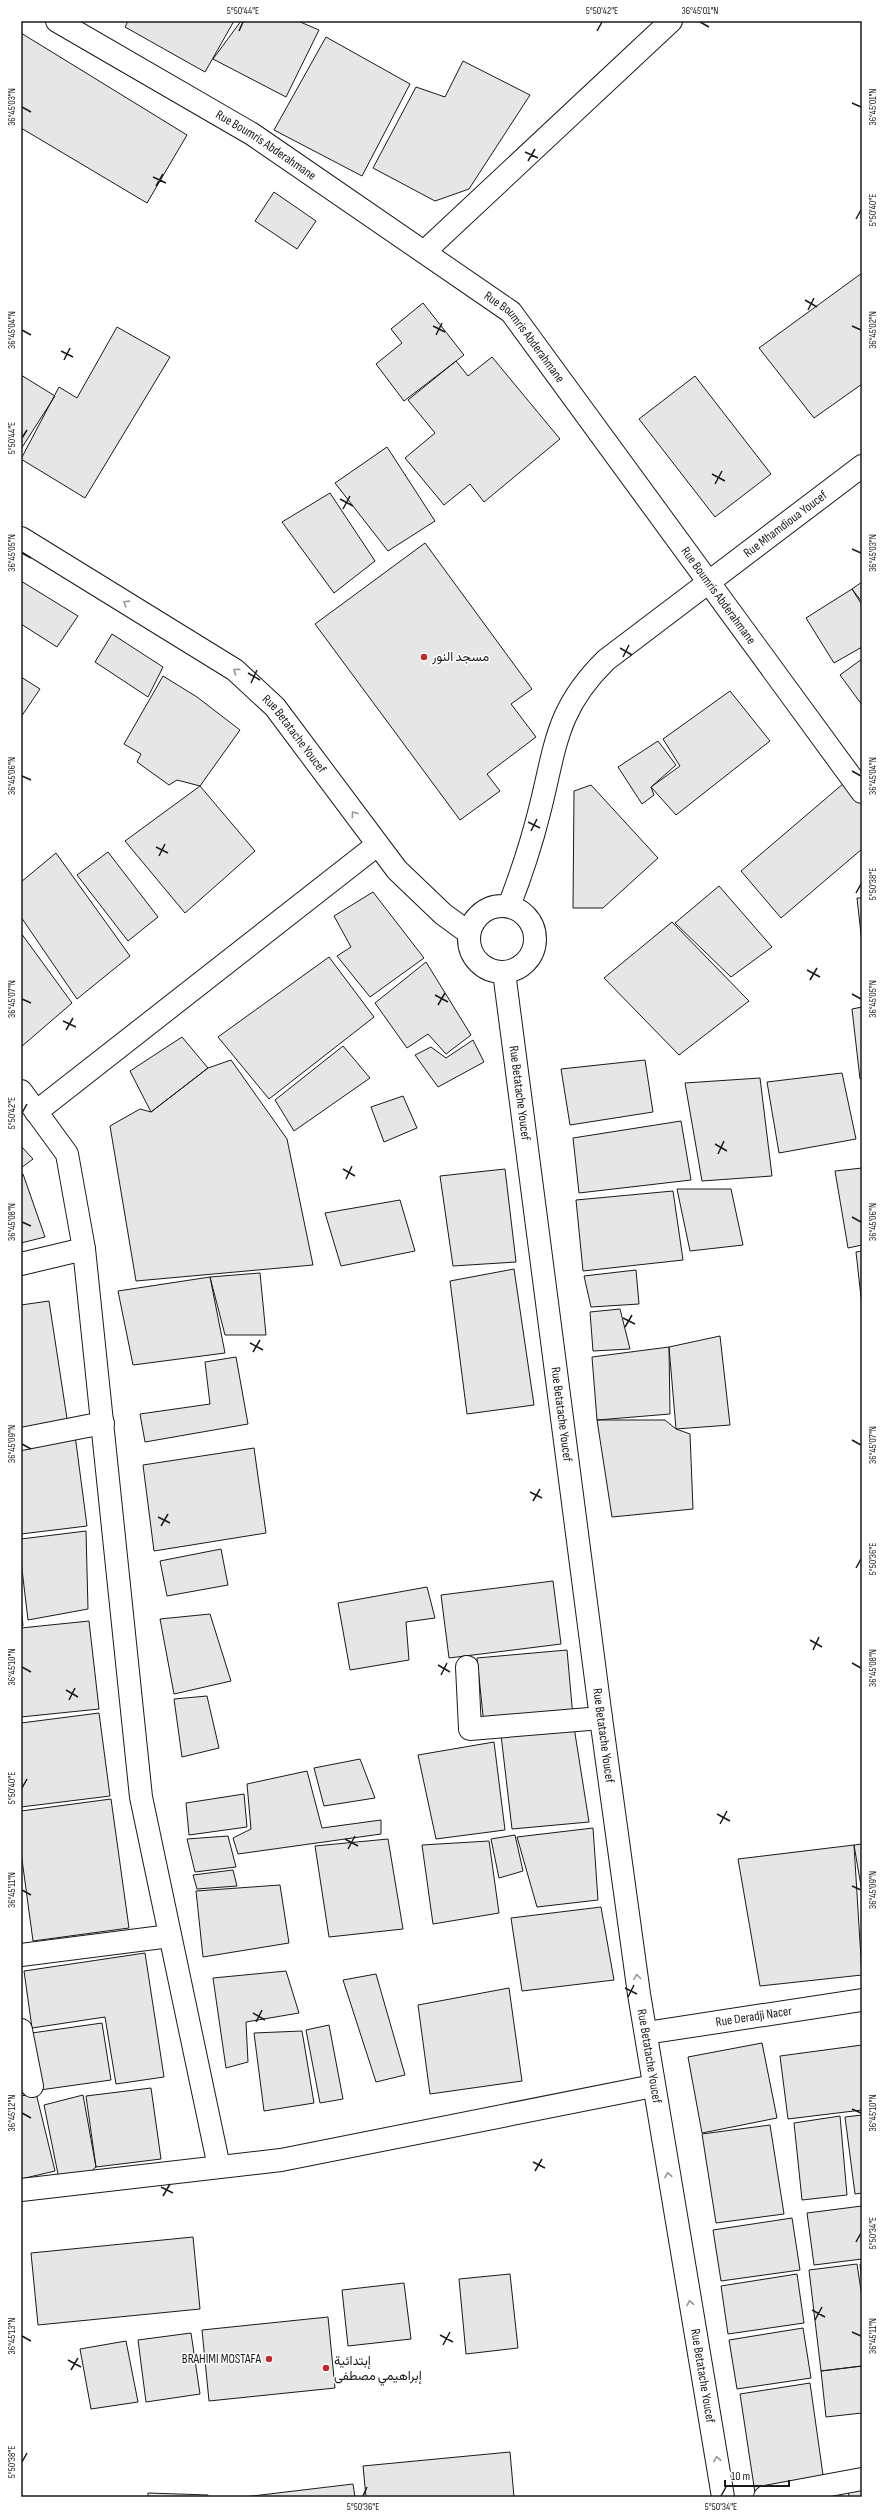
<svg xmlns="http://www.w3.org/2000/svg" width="883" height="2518" font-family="'Sofia Sans Condensed',Vazirmatn,sans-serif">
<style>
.building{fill:#e6e6e6;stroke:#1a1a1a}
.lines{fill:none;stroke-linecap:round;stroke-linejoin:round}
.minor-casing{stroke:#1a1a1a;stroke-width:24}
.tertiary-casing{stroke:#1a1a1a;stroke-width:24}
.secondary-casing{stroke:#1a1a1a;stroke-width:24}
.minor{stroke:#fff;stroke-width:22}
.tertiary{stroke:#fff;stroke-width:22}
.secondary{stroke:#fff;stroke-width:22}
.oneway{stroke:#989898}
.ticks{fill:none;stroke:#1a1a1a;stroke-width:1.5}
.poi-dot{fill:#c62828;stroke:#fff;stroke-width:1.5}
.labels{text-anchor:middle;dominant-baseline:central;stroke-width:3;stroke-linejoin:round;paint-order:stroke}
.street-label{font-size:13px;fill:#1a1a1a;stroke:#fff}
.poi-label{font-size:13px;fill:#1a1a1a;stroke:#fff;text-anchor:start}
.neatline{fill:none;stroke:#1a1a1a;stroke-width:1.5}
.ticks-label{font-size:10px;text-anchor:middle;fill:#1a1a1a}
</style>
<rect width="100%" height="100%" fill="#fff"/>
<path class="building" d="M128,21H234L205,72L125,27Z
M241,21H298L319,30L286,97L213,59Z
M21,33L187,135L147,203L21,128Z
M326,37L410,84L362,176L274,130Z
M463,61L530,95L469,189L435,201L373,168L416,87L445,97Z
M274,192L316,221L297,249L255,221Z
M862,273V384L814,418L759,348Z
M423,303L464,355L404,401L376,364L402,343L391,329Z
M117,327L170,357L85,498L21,459L59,387L77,398Z
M492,357L560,439L484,502L470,484L444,505L405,458L435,433L408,400L456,361L468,376Z
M21,375L55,396L21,449Z
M695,376L771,474L715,517L639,419Z
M387,447L435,521L388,551L335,483Z
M330,493L375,561L334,593L282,522Z
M425,543L532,689L511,704L536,737L487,774L500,791L460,820L315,624Z
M21,581L78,616L57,647L21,624Z
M862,582V602L852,589Z
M852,589L862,605V647L834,663L806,618Z
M112,634L163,667L148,697L95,662Z
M862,659V705L840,675Z
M163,676L197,697L240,730L200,786L177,780L169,785L137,762L141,754L124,744Z
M21,677L40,689L21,717Z
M730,691L770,741L676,815L651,787L680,766L663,739Z
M658,741L676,765L651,787L654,795L642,804L618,767Z
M844,783L862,804V849L781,918L741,871Z
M591,785L658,858L603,908H573L574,791Z
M200,786L255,851L185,913L125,841Z
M108,852L158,917L128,941L77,875Z
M56,853L130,956L77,999L21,917V882Z
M719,886L772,947L731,977L675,923Z
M373,892L424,958L370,997L337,956L351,947L334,916Z
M857,898H862V943Z
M672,922L749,1001L679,1055L604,978Z
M21,933L72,1003L21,1047Z
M329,957L374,1017L269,1099L218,1037Z
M426,962L471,1035L446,1054L428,1034L407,1048L375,1003Z
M862,1007V1078L860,1079L852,1009Z
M182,1037L208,1068L151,1112L130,1071Z
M473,1040L484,1062L438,1087L415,1055L431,1047L446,1058Z
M343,1046L370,1078L294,1131L275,1100Z
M231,1060L287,1139L313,1265L136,1281L110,1126L140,1109L151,1112L208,1068Z
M645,1060L653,1112L570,1125L561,1069Z
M842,1073L856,1139L779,1153L767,1082Z
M760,1078L772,1176L702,1181L685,1083Z
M403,1096L417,1128L384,1142L371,1107Z
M681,1121L691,1180L579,1193L573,1138Z
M21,1146L33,1159L21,1168Z
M862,1168V1245L848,1248L835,1171Z
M505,1169L516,1262L453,1266L440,1176Z
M23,1174L45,1237L21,1243V1175Z
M677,1189H731L743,1245L690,1251Z
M673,1191L683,1260L583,1271L576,1200Z
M400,1200L415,1251L341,1266L325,1213Z
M862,1251V1306L856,1252Z
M514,1269L534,1405L467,1414L450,1281Z
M636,1270L639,1304L591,1307L584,1276Z
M260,1273L266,1335H225L210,1277Z
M210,1277L225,1353L133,1365L118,1291Z
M49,1301L68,1425L21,1432V1305Z
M620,1309L630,1349L593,1351L590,1312Z
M720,1336L730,1425L676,1429L669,1347Z
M669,1347L670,1414L597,1420L592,1357Z
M236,1357L248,1424L145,1442L140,1414L210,1404L205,1362Z
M597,1420H665L676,1429L690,1434L693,1509L612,1517Z
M75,1435L87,1526L21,1534V1442Z
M254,1448L266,1533L154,1551L143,1465Z
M86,1531L88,1609L28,1620L21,1561V1539Z
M221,1549L228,1585L167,1596L160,1561Z
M553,1581L561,1644L449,1658L441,1595Z
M427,1587L435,1618L406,1622L409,1660L350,1670L338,1603Z
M21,1604L23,1626L21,1627Z
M210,1614L231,1681L174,1694L160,1619Z
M89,1621L99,1709L21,1717V1628Z
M567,1650L573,1717L484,1725L477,1658Z
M207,1696L219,1748L182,1757L174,1699Z
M99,1713L110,1796L21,1807V1723Z
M574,1727L589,1822L512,1829L501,1735Z
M494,1742L505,1830L436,1839L418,1755Z
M360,1759L375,1798L324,1806L314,1768Z
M307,1771L322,1828L381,1820V1834L238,1854L233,1838L251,1829L247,1784Z
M244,1794L247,1827L189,1835L186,1803Z
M111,1799L129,1928L33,1941L21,1852V1811Z
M593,1828L598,1900L537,1907L517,1837Z
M515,1835L523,1871L499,1878L491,1839Z
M228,1836L236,1867L195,1872L187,1839Z
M388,1839L403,1929L329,1937L315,1846Z
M489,1841L499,1913L433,1924L422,1845Z
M862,1844V1892L854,1845Z
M854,1845L862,1975L760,1986L738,1859Z
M233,1870L237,1886L197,1889L193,1875Z
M280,1885L289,1943L203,1957L196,1891Z
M601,1907L614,1980L522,1991L511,1918Z
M145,1953L164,2077L116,2084L105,2017L32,2028L24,1971Z
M286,1971L299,2013L246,2022L248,2062L226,2068L213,1978Z
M376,1974L405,2075L376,2082L343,1980Z
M509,1988L522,2081L430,2094L418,2005Z
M102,2023L111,2080L40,2090L32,2033Z
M329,2025L343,2099L320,2103L306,2030Z
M302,2031L314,2103L264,2111L254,2033Z
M762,2043L777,2118L702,2133L688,2057Z
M862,2045V2110L788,2119L780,2056Z
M151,2088L161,2159L96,2167L86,2096Z
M36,2093L55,2171L21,2179V2096Z
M83,2095L96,2167L88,2174L59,2179L44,2105Z
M862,2115V2193L855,2194L845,2117Z
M840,2116L847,2195L802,2200L794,2123Z
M770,2125L784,2214L716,2223L702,2134Z
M862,2206V2259L814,2265L807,2213Z
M792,2218L800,2270L721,2281L713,2230Z
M193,2237L200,2309L38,2325L31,2253Z
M857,2264L862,2297V2366L821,2371L809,2270Z
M860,2264H862V2285Z
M510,2274L518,2348L466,2354L459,2279Z
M797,2274L804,2323L728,2334L721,2286Z
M404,2283L411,2339L348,2346L342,2290Z
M328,2317L335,2388L209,2401L202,2330Z
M803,2328L811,2378L737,2389L729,2340Z
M191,2333L200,2394L146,2402L138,2340Z
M126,2341L138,2402L91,2409L80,2349Z
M862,2366V2413L826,2417L821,2371Z
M810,2383L824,2482L755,2493L740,2394Z
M510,2452L514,2497H366L363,2466Z
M353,2484L355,2497H244Z
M862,2487V2497H849L848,2489Z
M148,2493L208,2495V2497H148Z
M840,2494V2497H817Z"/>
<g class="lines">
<g class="minor-casing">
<g id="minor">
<path id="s1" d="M57,21L252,134L511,312L862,792"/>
<path d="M424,252L671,21"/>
<path d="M21,1091L67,1154L84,1249L141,1797L219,2167"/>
<path d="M36,1112L377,845"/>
<path d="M21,1264L84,1249"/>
<path d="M21,1439L103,1423"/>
<path d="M467,1667L470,1729L601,1718"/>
<path d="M21,1955L170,1936"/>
<path d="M21,2030L32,2086"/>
<path id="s2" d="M646,2033L862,2000"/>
<path d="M21,2190L281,2160L653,2086"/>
<path d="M765,2497L862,2479"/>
</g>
</g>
<g class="tertiary-casing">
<g id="tertiary">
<path id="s3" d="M509,906C521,875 531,845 539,813C556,747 555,710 606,660L862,466"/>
</g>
</g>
<g class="secondary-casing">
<g id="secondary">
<path id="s4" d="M21,538L235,670L275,707L397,870L443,914L469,933"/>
<circle cx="502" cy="939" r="33"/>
<path id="s5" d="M504,972L601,1718L639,1994L723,2497"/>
</g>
</g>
<use href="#minor" class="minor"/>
<use href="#tertiary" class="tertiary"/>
<use href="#secondary" class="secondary"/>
</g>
<defs><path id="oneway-chevron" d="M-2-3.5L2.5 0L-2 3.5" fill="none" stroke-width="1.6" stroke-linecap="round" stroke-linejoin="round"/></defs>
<g class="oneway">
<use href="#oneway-chevron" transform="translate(126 603) rotate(-148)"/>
<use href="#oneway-chevron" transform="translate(236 671) rotate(-143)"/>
<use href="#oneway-chevron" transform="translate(354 814) rotate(-126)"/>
<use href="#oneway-chevron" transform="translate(637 1977) rotate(-98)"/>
<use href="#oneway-chevron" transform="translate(668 2175) rotate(-100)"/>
<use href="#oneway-chevron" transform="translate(690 2303) rotate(-100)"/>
<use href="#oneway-chevron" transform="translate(717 2459) rotate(-100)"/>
</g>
<path class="ticks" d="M700,22L709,27M239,31L243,22M597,31L602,22M852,103L861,107M22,107L31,112M525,152L538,158M528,161L535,149M153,177L166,183M156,186L163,174M856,219L861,210M805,300L817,307M808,310L814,298M433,326L445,332M852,326L861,330M22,330L31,335M436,335L442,323M61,351L73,357M64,360L70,348M22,438L27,430M712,474L725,481M715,484L722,471M340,499L353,506M343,509L350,496M852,549L861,553M22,553L31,558M620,648L632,655M623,657L629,645M248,673L260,680M251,683L257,670M852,771L861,776M22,776L31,780M528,822L540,828M531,831L537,819M156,847L168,853M159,856L165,844M856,893L861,884M807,970L820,977M810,980L817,968M852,994L861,999M435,995L448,1002M22,999L31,1003M438,1005L445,993M63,1021L76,1027M66,1030L73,1018M22,1113L27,1104M715,1144L727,1151M718,1154L724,1141M343,1169L355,1176M346,1179L352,1166M852,1217L861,1222M22,1222L31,1226M623,1318L635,1324M625,1327L632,1315M250,1343L263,1350M253,1352L260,1340M852,1440L861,1445M22,1444L31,1449M530,1492L542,1498M533,1501L540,1489M158,1517L170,1523M161,1526L168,1514M856,1568L861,1559M810,1640L822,1647M813,1650L819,1637M852,1663L861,1668M438,1665L450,1672M22,1667L31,1672M441,1675L447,1663M66,1690L78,1697M69,1700L75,1688M22,1788L27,1779M717,1814L730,1821M720,1824L727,1811M345,1839L358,1846M348,1849L355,1836M852,1886L861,1890M22,1890L31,1895M625,1988L637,1994M628,1997L634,1985M253,2013L265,2020M256,2022L262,2010M852,2109L861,2113M22,2113L31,2118M533,2162L545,2168M535,2171L542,2159M161,2187L173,2193M163,2196L170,2184M856,2242L861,2233M812,2310L825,2317M815,2320L822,2307M852,2332L861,2336M440,2335L453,2342M22,2336L31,2341M443,2345L450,2332M68,2360L81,2367M71,2370L78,2358M22,2462L27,2453M363,2496L367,2487M721,2496L726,2487"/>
<g class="poi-dot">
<circle cx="424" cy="657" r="4"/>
<circle cx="269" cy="2359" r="4"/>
<circle cx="326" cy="2368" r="4"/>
</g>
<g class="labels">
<g class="street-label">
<text stroke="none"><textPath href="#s1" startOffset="243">Rue Boumris Abderahmane</textPath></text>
<text stroke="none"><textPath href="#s1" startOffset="567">Rue Boumris Abderahmane</textPath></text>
<text stroke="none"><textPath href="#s3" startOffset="493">Rue Mhamdioua Youcef</textPath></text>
<text stroke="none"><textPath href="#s1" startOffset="891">Rue Boumris Abderahmane</textPath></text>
<text stroke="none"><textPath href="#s4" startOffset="339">Rue Betatache Youcef</textPath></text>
<text stroke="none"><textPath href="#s5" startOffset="122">Rue Betatache Youcef</textPath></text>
<text stroke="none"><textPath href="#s5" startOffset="446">Rue Betatache Youcef</textPath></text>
<text stroke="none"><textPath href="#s5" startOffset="770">Rue Betatache Youcef</textPath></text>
<text stroke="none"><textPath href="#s2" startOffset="109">Rue Deradji Nacer</textPath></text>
<text stroke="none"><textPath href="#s5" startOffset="1094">Rue Betatache Youcef</textPath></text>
<text stroke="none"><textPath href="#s5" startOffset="1418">Rue Betatache Youcef</textPath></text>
</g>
<g class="poi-label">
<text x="432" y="657">مسجد النور</text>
<text x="261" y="2359" text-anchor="end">BRAHIMI MOSTAFA</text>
<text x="334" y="2361">إبتدائية<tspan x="334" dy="15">إبراهيمي مصطفى</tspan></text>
</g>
</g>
<rect width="883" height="2518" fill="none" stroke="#ffffff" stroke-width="44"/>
<path d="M725 2480v6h64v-6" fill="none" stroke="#1a1a1a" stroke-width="2"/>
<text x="731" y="2480" font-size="12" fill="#1a1a1a" stroke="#ffffff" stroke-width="3" paint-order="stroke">10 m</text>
<rect x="22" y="22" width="839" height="2474" class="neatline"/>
<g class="ticks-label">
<text x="243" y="14">5°50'44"E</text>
<text x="602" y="14">5°50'42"E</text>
<text x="700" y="14">36°45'01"N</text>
<text transform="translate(11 107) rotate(-90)" y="4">36°45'03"N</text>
<text transform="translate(872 107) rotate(-90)" y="4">36°45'01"N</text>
<text transform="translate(872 210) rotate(-90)" y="4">5°50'40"E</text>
<text transform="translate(11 330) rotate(-90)" y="4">36°45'04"N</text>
<text transform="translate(872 330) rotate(-90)" y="4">36°45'02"N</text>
<text transform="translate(11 438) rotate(-90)" y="4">5°50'44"E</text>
<text transform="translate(11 553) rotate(-90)" y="4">36°45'05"N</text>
<text transform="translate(872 553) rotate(-90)" y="4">36°45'03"N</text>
<text transform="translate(11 776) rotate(-90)" y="4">36°45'06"N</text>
<text transform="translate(872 776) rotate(-90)" y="4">36°45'04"N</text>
<text transform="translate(872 884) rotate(-90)" y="4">5°50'38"E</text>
<text transform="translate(11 999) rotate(-90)" y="4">36°45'07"N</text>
<text transform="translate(872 999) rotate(-90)" y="4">36°45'05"N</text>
<text transform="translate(11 1113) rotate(-90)" y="4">5°50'42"E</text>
<text transform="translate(11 1222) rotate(-90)" y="4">36°45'08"N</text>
<text transform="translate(872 1222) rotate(-90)" y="4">36°45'06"N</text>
<text transform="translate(11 1444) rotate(-90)" y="4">36°45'09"N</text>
<text transform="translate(872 1445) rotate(-90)" y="4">36°45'07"N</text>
<text transform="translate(872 1559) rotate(-90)" y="4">5°50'36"E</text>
<text transform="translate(11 1667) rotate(-90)" y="4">36°45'10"N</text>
<text transform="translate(872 1668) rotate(-90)" y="4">36°45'08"N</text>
<text transform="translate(11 1788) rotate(-90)" y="4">5°50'40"E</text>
<text transform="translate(11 1890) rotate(-90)" y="4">36°45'11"N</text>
<text transform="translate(872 1890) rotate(-90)" y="4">36°45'09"N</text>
<text transform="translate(11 2113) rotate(-90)" y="4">36°45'12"N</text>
<text transform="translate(872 2113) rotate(-90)" y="4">36°45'10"N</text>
<text transform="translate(872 2233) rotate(-90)" y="4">5°50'34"E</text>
<text transform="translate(11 2336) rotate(-90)" y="4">36°45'13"N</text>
<text transform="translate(872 2336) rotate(-90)" y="4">36°45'11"N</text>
<text transform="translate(11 2462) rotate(-90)" y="4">5°50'38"E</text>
<text x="363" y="2510">5°50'36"E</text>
<text x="721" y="2510">5°50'34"E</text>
</g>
</svg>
